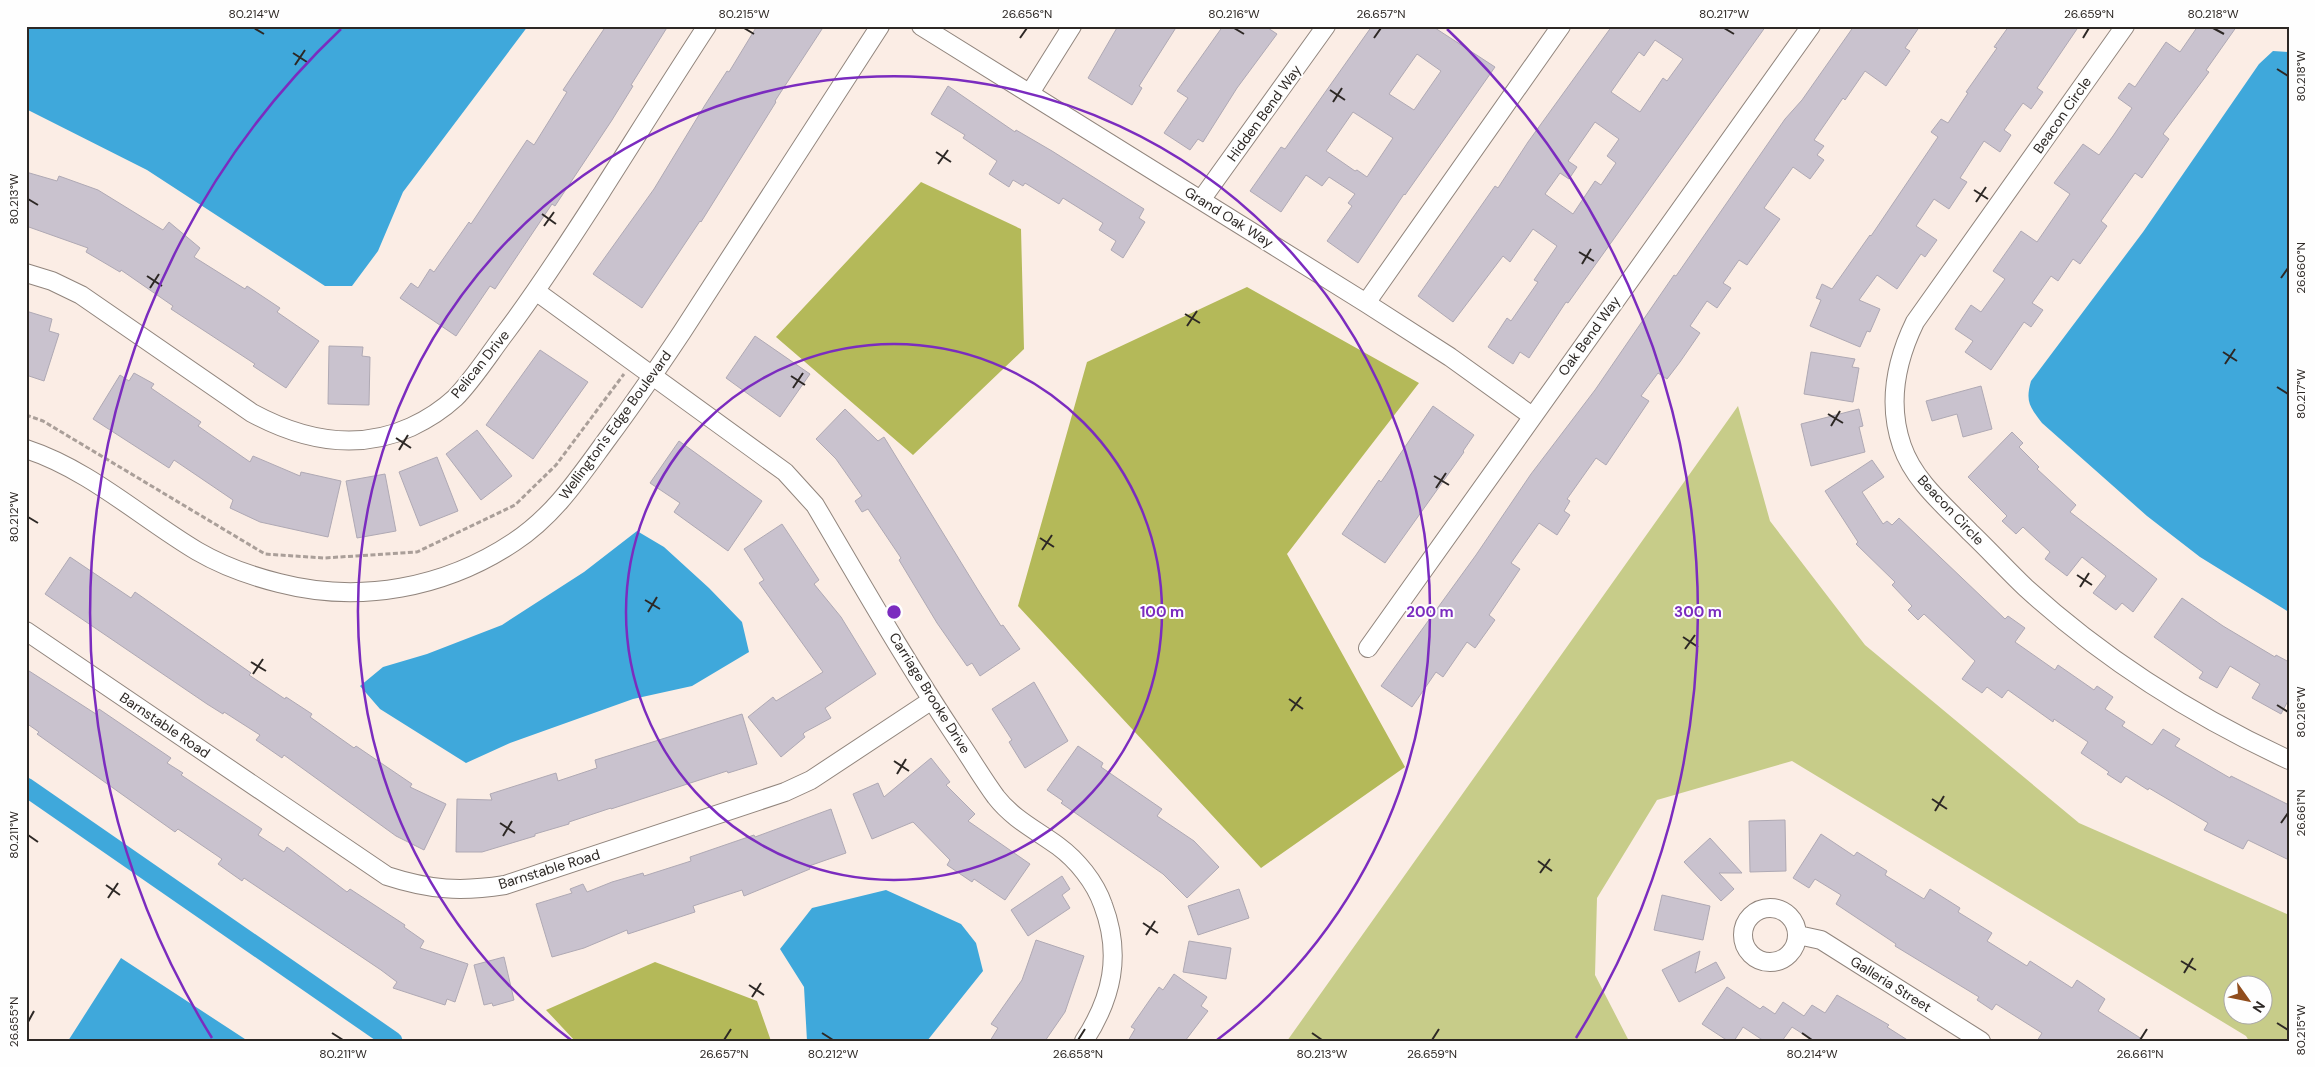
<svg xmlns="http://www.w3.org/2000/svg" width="2315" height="1067" font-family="'DM Sans',sans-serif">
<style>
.green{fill:#c7cc89;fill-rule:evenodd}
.forest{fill:#b4b959}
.water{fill:#3fa8db}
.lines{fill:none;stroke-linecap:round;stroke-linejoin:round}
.canal{stroke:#3fa8db;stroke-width:19}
.building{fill:#c9c2ce;stroke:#afa9b4;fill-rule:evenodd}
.minor-casing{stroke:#91857d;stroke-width:20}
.path{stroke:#aa9f99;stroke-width:3;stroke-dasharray:5 2.5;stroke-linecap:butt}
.minor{stroke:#fff;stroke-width:18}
.ticks{fill:none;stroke:#2d2825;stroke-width:2}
.ring{fill:none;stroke:#7b2cbf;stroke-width:2.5}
.labels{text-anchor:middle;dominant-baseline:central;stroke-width:4;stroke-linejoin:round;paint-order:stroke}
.street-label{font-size:14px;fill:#2d2825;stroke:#fefefe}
.centre{fill:#7b2cbf;stroke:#fefefe;stroke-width:2.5}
.ring-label{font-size:15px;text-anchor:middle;font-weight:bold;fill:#7b2cbf;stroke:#fefefe;stroke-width:4;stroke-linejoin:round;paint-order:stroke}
.neatline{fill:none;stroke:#2d2825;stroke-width:2}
.ticks-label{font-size:12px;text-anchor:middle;fill:#2d2825}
</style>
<rect width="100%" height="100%" fill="#fbede5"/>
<path class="green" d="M1738,406L1770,521L1865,645L2079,823L2289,915V1041H2249L2246,1036L1792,761L1657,800L1597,898L1595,975L1629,1041H1287ZM2232,984H2262V1014H2232Z"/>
<path class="forest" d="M921,182L1021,229L1024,349L913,455L776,337Z
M1247,287L1419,383L1287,554L1405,767L1261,868L1018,606L1087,362Z
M655,962L757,1001L771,1041H575L546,1010Z"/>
<path class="water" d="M26,26H528L403,192L378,251L352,286H325L147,170L26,109Z
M2273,51L2289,52V612L2200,557L2147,516L2042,423C2030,407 2025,402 2031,381L2143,232L2259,64Z
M637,531L664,547L709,588L742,622L749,652L692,686L633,699L510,743L466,763L380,709L360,686L383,667L427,654L502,625L584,572Z
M886,890L961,924L976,943L983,971L927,1041H807L804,987L780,949L812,908Z
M121,958L248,1041H68Z"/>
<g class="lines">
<path class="canal" d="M26,787L393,1041"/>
</g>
<path class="building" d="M606,26H668L631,85L633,86L612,120L555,206L552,204L495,289L490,286L456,336L400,298L411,283L418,288L430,269L434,272L469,222L471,224L527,140L534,145L567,92L563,90Z
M757,26H824L775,101L776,102L701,222L700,221L642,308L593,274L654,189L705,105L727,71L729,72Z
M1118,26H1177L1139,86L1142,88L1132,105L1088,78Z
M1223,26H1265L1277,34L1237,88L1203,142L1198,139L1190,150L1164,133L1188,98L1177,91Z
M1372,26H1432L1495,67L1405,195L1404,194L1358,263L1327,241L1352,206L1348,203L1355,194L1329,177L1322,186L1306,175L1281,212L1250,191L1281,147L1285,149ZM1417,54L1441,71L1414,110L1389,94ZM1353,112L1393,138L1367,177L1357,170L1355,171L1326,151Z
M1612,26H1766L1568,303L1566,302L1529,358L1520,352L1513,364L1488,347L1507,318L1511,321L1538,282L1534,280L1557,246L1533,229L1510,262L1503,256L1453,322L1418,296L1495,186L1498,188L1528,142ZM1655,40L1683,59L1667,81L1663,78L1640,112L1611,92L1639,52L1644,56ZM1595,122L1619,139L1607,156L1616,163L1601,185L1595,181L1573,214L1545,194L1560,173L1569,179L1577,167L1568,161Z
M1854,26H1920L1905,48L1910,51L1886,86L1865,71L1845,100L1843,98L1814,140L1824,146L1817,155L1824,160L1810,179L1793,167L1764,208L1780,219L1747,265L1739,260L1723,283L1731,288L1717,308L1707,301L1690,326L1700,333L1680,362L1667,379L1658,373L1641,396L1649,401L1606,465L1596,458L1567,499L1570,501L1564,511L1570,515L1557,535L1539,523L1511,563L1520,569L1489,615L1495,620L1475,648L1467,642L1443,677L1436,672L1412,707L1381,686L1476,555L1531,474L1595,390L1674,275L1676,276L1785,119L1802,100Z
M2009,26H2079L2037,88L2043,92L2031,109L2023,103L2004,130L2011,135L2000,152L1984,141L1960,178L1967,182L1949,209L1934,199L1916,226L1937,240L1925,257L1921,254L1897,289L1877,275L1859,300L1880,309L1870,332L1867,331L1860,347L1810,326L1821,300L1816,298L1822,284L1832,289L1870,235L1871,236L1938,137L1931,132L1941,119L1948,123L1968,93L1966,92L1997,48L1994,47Z
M2198,26H2237L2206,70L2209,72L2163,134L2169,139L2142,178L2135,173L2101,221L2107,226L2080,264L2073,259L2058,281L2051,276L2032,303L2043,310L2031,327L2024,322L1991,370L1965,352L1973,341L1955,329L1971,305L1981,312L2005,279L1993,271L2021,231L2037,242L2070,194L2054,183L2083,144L2099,155L2113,136L2132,108L2118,98L2129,83L2135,87L2166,42L2180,52Z
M948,86L1015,132L1016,130L1052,151L1144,209L1139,218L1145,222L1123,258L1111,250L1116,241L1099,230L1103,223L1063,198L1059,204L1025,183L1023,186L1013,180L1009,187L989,174L997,161L963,138L965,135L931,114Z
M26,172L57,181L59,176L98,190L163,230L169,222L200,248L194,257L245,289L247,286L280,308L277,312L319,341L286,388L253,366L255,364L171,309L173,306L121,270L120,272L86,252L88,248L26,226Z
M26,311L52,319L49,331L59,334L44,381L26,375Z
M755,336L810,374L780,417L726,378Z
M329,346L363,347L362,356L370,357L369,405L328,404Z
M540,350L588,382L533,459L486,425Z
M1811,352L1855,359L1852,367L1859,368L1853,402L1804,394Z
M134,373L154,384L151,388L201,422L198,426L250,462L253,456L300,476L301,472L341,481L328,537L260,522L230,508L233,500L174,460L169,468L93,419L120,375L129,381Z
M1981,386L1992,429L1963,437L1957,414L1932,421L1926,401Z
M1433,406L1474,435L1463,451L1464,452L1385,563L1342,534L1379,480L1381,482Z
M845,409L878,441L884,437L978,590L1001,626L1003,625L1020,649L980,676L972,663L967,666L937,623L899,560L901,558L868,509L862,512L855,501L862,496L836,459L816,439Z
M1859,409L1863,426L1859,427L1865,452L1811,466L1801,424Z
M477,430L512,476L481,500L446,454Z
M2012,432L2023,443L2019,447L2039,467L2037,469L2076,505L2070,512L2157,579L2133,612L2122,603L2116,610L2093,593L2106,576L2082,557L2067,576L2045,559L2050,552L2023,527L2016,534L2002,521L2007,516L1968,477Z
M679,441L762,501L728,551L674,512L680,503L650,483Z
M437,457L458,511L420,526L399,472Z
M1872,460L1884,477L1862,492L1883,524L1887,521L1892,525L1899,518L2005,619L2008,616L2025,628L2015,642L2055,670L2058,665L2094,690L2097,686L2113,697L2105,709L2125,722L2122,726L2152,745L2163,729L2180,739L2175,746L2230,778L2231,776L2289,805V860L2248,840L2243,849L2204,830L2208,823L2149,788L2148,790L2126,776L2121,783L2107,774L2109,772L2081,753L2088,742L2054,719L2053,722L2008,690L2002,698L1987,687L1982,693L1962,679L1975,661L1924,614L1918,620L1908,610L1912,606L1892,585L1895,582L1856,544L1858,542L1825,491Z
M385,474L396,531L357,538L346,481Z
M782,524L819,580L814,584L841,617L876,674L825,708L831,718L805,732L803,734L805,737L781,757L748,717L773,697L776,701L823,672L759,583L764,580L744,549Z
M70,557L131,598L135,592L251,673L249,675L285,699L286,697L312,714L310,717L354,748L356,746L412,784L410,787L446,804L424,850L396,836L284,755L282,758L256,740L260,735L224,712L223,714L207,704L45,594Z
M2182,598L2223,626L2275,657L2276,655L2289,662V699L2281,714L2252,698L2260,684L2230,666L2217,688L2199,678L2203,672L2154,637Z
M26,669L96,714L99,709L171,758L167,763L183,773L181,775L262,829L258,835L284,852L287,847L347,892L350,889L405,925L404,927L424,941L420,948L468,964L455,1002L447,999L445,1005L393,988L397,982L381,970L244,878L242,881L218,864L222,859L178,829L175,832L37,734L39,732L26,723Z
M1034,682L1068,741L1025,768L1009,742L1012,740L992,709Z
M742,714L757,764L728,773L727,771L611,809V808L569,822V824L535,834V836L482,852H456L457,799L492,800L490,794L556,773L558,781L597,768L595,760Z
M1078,746L1103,763L1101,767L1162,809L1157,816L1194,841L1219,867L1187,898L1163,874L1061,803L1063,801L1047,790Z
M931,758L950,782L946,785L975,814L968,821L1030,864L1005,900L974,879L972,882L947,865L950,860L913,822L872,839L853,794L878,783L884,797Z
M831,809L846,853L809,866L810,869L744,896L742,890L693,906L695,912L628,934L627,930L584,948L552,957L536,904L572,893L570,889L583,884L587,892L612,882L643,873L644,876L691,861L690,857L754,835L755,837Z
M1785,820L1786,871L1750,872L1749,821Z
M1821,834L1854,856L1857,852L1887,871L1885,875L1924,899L1930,889L1960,908L1958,912L1992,933L1987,941L2027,966L2030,961L2072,988L2077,980L2105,999L2098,1011L2145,1041H2037L2042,1033L1996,1004L1992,1010L1977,1000L1979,997L1895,946L1896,944L1836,904L1841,895L1815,879L1809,888L1793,878Z
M1710,838L1742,873H1719L1734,889L1721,901L1684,862Z
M1062,876L1070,889L1062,895L1070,908L1028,936L1011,910Z
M1239,889L1249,918L1198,935L1188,906Z
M1662,895L1710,906L1703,940L1654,930Z
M1036,940L1084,956L1065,1012L1045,1041H990L998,1028L991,1024L1022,980Z
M1189,941L1231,948L1226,979L1183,972Z
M1700,951L1695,973L1716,962L1725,978L1679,1002L1662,970Z
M504,957L514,1000L493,1006L492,1003L484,1005L474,965Z
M1174,974L1207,997L1201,1006L1208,1011L1185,1041H1128L1135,1029L1131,1027L1149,1001L1159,987L1163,990Z
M1727,987L1760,1009L1763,1006L1775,1014L1783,1002L1804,1016L1812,1005L1825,1013L1837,995L1889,1025L1887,1027L1909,1041H1814L1792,1027L1782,1041H1764L1743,1027L1734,1041H1728L1702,1024Z"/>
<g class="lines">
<g class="minor-casing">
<path id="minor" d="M921,26L1366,303L1450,357L1532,416
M2125,26L1915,322C1896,361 1887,403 1902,446C1914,481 1945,506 1970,532C1989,550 2007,570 2026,588C2104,659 2194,716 2289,760
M1030,93L1072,26
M1201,200L1326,26
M26,273L52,281L81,295L252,413C302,440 356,452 411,427C426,420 442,410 455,398C473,380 490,353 506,332C540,287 570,240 601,192C636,137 671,81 707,26
M537,292L785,472L815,505C861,583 906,662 956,737C970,757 982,778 996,797C1013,819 1036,830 1058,846C1077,860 1095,882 1103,905C1122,955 1112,998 1084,1041
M1366,303L1561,26
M26,449C90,470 140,517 197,551C221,565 251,576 279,583C360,604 445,588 514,542C555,515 580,476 608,438C634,403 658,368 682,332C749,230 815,128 880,26
M26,631L387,876C430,890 461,892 505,885L785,792L811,780L932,700
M1368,648L1811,26
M1743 935a27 27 0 1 1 54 0a27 27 0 1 1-54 0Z
M1798,935L1821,940L1981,1041"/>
</g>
<path class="path" d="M26,415L43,421L265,554L324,558L417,552L515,505L556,465L624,374"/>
<use href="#minor" class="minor"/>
</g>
<path class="ticks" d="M254,28L264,34M744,28L754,34M1234,28L1244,34M1724,28L1734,34M2213,28L2224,34M1020,38L1027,28M1374,38L1381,28M2083,38L2089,28M293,53L307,62M295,65L305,50M2277,69L2288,76M1330,90L1345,100M1333,102L1342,88M936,152L951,162M938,164L948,150M1974,190L1988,199M28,199L38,205M1976,202L1986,187M542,214L556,224M544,226L554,212M1579,252L1594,261M1582,264L1591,249M147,276L162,286M2281,278L2288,268M150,288L159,274M1185,314L1200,323M1187,326L1197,311M2223,352L2237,361M2225,364L2235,349M791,376L805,385M2277,387L2288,394M793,388L803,373M1828,414L1843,423M1831,426L1840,411M396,438L411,448M399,450L408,435M1434,476L1449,485M1436,488L1446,473M28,517L38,523M1040,538L1054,547M1042,550L1052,535M2077,575L2092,585M2080,587L2089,573M645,600L660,609M648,612L657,597M1683,637L1698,647M1685,649L1695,635M251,662L266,671M253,674L263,659M1289,699L1303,709M2277,705L2288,712M1291,711L1301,697M894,761L909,771M897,774L906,759M1932,799L1947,809M1935,811L1944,796M500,823L515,833M2281,823L2288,813M28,835L38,842M503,836L512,821M1538,861L1552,871M1540,873L1550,859M106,885L120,895M108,898L118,883M1143,923L1158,933M1146,935L1155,921M2181,961L2196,970M2184,973L2193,958M749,985L764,995M752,997L761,983M28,1022L34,1011M2277,1023L2288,1030M332,1033L343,1040M822,1033L833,1040M1312,1033L1322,1040M1802,1033L1812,1040M724,1040L731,1029M1078,1040L1085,1029M1432,1040L1439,1029M2140,1040L2147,1029"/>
<g class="ring">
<circle cx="894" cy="612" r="268"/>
<path d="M571 1040A536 536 0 1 1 1217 1040"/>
<path d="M212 1038A804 804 0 0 1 341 29M1447 29A804 804 0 0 1 1576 1038"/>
</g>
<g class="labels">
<g class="street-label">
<text transform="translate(1264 113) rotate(-54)">Hidden Bend Way</text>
<text transform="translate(2062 115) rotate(-55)">Beacon Circle</text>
<text transform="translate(1229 217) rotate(32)">Grand Oak Way</text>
<text transform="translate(1589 336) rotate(-54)">Oak Bend Way</text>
<text transform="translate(480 364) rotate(-51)">Pelican Drive</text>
<text transform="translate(615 425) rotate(-54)">Wellington's Edge Boulevard</text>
<text transform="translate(1951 510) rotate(47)">Beacon Circle</text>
<text transform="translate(930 693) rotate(58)">Carriage Brooke Drive</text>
<text transform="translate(165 725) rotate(34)">Barnstable Road</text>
<text transform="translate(549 869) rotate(-17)">Barnstable Road</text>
<text transform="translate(1891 984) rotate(32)">Galleria Street</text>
</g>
</g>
<circle cx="894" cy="612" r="8" class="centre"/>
<g class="ring-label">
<text x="1162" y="617">100 m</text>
<text x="1430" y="617">200 m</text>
<text x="1698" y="617">300 m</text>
</g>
<rect width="2315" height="1067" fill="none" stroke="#fefefe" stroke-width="55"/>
<g transform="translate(2248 1000) rotate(123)"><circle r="24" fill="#fefefe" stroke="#aaa8a7"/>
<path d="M0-4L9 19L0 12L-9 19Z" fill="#904d1d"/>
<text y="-8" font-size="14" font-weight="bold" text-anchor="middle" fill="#2d2825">N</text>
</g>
<rect x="28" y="28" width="2260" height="1012" class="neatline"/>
<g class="ticks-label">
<text x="254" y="18">80.214°W</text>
<text x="744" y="18">80.215°W</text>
<text x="1027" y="18">26.656°N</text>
<text x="1234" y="18">80.216°W</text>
<text x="1381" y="18">26.657°N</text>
<text x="1724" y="18">80.217°W</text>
<text x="2089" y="18">26.659°N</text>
<text x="2213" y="18">80.218°W</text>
<text transform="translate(2301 76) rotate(-90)" y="4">80.218°W</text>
<text transform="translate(14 199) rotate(-90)" y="4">80.213°W</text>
<text transform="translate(2301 268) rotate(-90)" y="4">26.660°N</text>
<text transform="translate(2301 394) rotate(-90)" y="4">80.217°W</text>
<text transform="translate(14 517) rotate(-90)" y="4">80.212°W</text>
<text transform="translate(2301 712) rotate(-90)" y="4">80.216°W</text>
<text transform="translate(2301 813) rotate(-90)" y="4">26.661°N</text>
<text transform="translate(14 835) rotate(-90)" y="4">80.211°W</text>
<text transform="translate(14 1022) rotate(-90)" y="4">26.655°N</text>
<text transform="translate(2301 1030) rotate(-90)" y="4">80.215°W</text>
<text x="343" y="1058">80.211°W</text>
<text x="724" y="1058">26.657°N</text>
<text x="833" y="1058">80.212°W</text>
<text x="1078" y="1058">26.658°N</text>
<text x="1322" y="1058">80.213°W</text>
<text x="1432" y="1058">26.659°N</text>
<text x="1812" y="1058">80.214°W</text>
<text x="2140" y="1058">26.661°N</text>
</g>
</svg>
